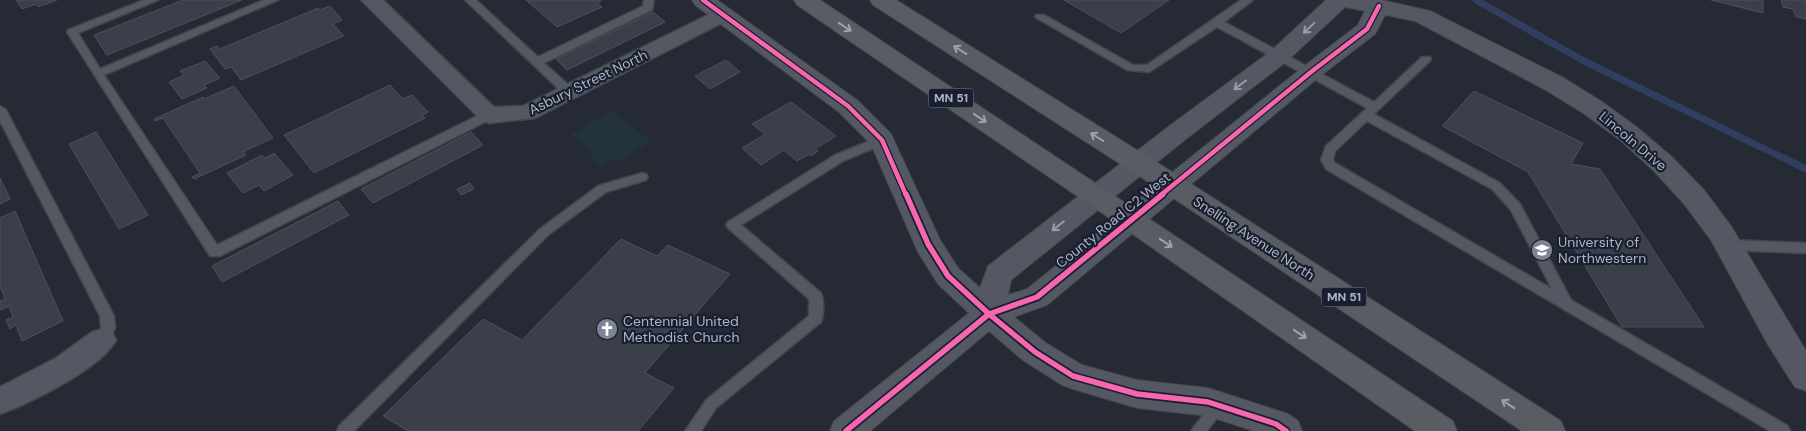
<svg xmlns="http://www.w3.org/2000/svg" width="1806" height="431" font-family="'DM Sans',sans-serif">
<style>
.green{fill:#22343a}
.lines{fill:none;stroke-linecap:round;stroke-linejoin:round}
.stream{stroke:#313e5f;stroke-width:7}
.building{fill:#3b3f49;stroke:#4c515c}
.service-casing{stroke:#41454d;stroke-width:3}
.minor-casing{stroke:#41454d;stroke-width:3}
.tertiary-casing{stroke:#41454d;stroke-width:2}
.trunk-casing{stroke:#414650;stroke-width:2}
.service{fill:#545862;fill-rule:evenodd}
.minor{fill:#545862;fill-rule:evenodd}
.tertiary{fill:#545862;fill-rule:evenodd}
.trunk{fill:#595c62;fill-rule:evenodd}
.cycleway-far1-casing{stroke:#191f2e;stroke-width:7}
.cycleway-casing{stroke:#191f2e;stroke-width:9}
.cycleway-far1{stroke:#f766af;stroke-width:4.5}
.cycleway{stroke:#f766af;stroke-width:5.5}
.oneway{stroke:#9ca2b3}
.oneway2{stroke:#979dae}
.labels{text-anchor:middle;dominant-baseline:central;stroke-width:4.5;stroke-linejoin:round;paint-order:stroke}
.shield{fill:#191f2e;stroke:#818799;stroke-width:1}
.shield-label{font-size:12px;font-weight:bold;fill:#adb4c7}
.street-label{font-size:14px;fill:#adb4c7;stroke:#191f2e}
.poi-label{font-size:14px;fill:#adb4c7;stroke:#191f2e;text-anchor:start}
</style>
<rect width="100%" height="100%" fill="#252a34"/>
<path class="green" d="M611,110L651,141L619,161L615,158L601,167L589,157L594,153L571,135Z"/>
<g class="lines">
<path class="stream" d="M1476,0L1584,61L1806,169"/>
</g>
<path class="building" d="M16,0H57L38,7L36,4L22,9Z
M183,0H242L107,55L94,35Z
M526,0H602L597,3L602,7L557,27Z
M1064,0H1169L1121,33Z
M1711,0H1763V13Z
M1781,0H1806V19L1796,17L1793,9L1783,7Z
M330,6L342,20L333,24L344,36L241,80L231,67L225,69L210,49L217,46L220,49L318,8L320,10Z
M653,12L665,22L567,70L556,59Z
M726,60L740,72L710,89L695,76Z
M205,61L220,78L204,85L207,88L182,99L169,82L184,75L180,71Z
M390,85L403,99L412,95L428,112L422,115L425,118L314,173L284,135Z
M234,86L273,138L243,152L246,155L194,179L192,177L200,173L163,118L155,121L154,119L203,97L204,99Z
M1474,91L1583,143L1571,164L1600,169L1704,327H1622L1528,172L1442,126Z
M791,102L836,136L815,149L818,151L811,156L809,154L797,161L784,150L761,165L742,148L765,134L752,124Z
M96,132L148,215L119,229L69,144Z
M471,132L483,145L373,203L361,189Z
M274,153L293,175L264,191L259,185L243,193L227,173L262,155L265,158Z
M0,178L10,199L0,204Z
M470,183L474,189L461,195L457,189Z
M338,201L349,215L222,282L212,266Z
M15,211L63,321L22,341L16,325L10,329L6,320L13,317L9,306L1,310L0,307V301L5,299L1,288L0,289V218Z
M621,239L657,256L668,245L730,274L645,373L674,388L638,431H408L383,416L483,319L522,340Z"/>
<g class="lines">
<g class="service-casing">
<path id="service" d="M144,0H158L78,33L100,69L264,0H278L104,75L217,245L485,112H493L495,115L493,118L220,256H210L67,32L68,30Z
M465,0H476L538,57L643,6L644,0H654L652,10L544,63L573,89L575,92L569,96L565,95Z
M1241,0H1253L1224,22L1374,102L1422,57H1430L1431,59L1430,61L1374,114L1500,183L1520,204L1571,300L1788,426L1790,431H1770L1326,169L1321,160L1326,146L1367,108L1217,27L1149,72L1127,70L1035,17L1036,15H1044L1133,65H1147ZM1367,121L1492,189L1511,210L1552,289L1335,163L1333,160L1335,151Z
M0,106L6,110L114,316L115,328L107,344L102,346L97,344L95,340L101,328L100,316L0,121Z
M882,136L888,140L886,143L843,161L741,225L821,293C824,300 824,315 821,322L716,408L701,431H685L706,400L809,316V299L728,228L726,225L728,222L835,155Z
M642,173L646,174L648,177L646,180L606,192L548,235L354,431H337L339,426L540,229L598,186Z
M1728,240L1806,243V253L1728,250L1723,248L1722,245L1723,242Z
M1219,400L1224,401L1226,406L1207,431H1191L1214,401Z"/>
</g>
<g class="minor-casing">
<path id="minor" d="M361,0H383L494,107L523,106L716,11L723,9L730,11L733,15L730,19L535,118L489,123L481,120Z
M102,329L112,332L116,340C102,368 30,403 0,414V387L56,358L92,332Z"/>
</g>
<g class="tertiary-casing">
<path id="tertiary" d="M692,0H717L857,100L891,134L940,240L958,268L980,288L988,266L1168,127L1271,51L1326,0H1382L1430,11L1562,77L1601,101L1638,128L1672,157L1704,190L1731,226L1806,351V391L1795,387L1767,343L1711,240L1684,204L1654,171L1620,140L1583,113L1544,89L1415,21L1385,15L1375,34L1319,77L1047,305L1014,317L1046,343L1082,365L1137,380L1208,388L1288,414L1298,421L1302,431H1254L1208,416L1137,408L1073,389L1062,385L1024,361L989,331L870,431H830L834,421L969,313L938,284L918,252L871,144L839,112L695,5ZM1345,7L1365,11L1358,25L1303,67L1027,289L1008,295L1011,280L1186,139L1287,61Z"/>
</g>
<g class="trunk-casing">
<path id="trunk" d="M794,0H820L1453,421L1457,431H1415L1121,226L797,5Z
M870,0H896L1182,178L1561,421L1565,431H1522L1164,192L873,5Z"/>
</g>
<use href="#service" class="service"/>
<use href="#minor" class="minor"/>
<use href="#tertiary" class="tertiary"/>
<use href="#trunk" class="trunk"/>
<g class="cycleway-far1-casing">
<path id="cycleway-far1" d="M703,0L848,106L882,140L906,195
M1161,195L1311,72L1367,29L1379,6"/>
</g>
<g class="cycleway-casing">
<path id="cycleway" d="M906,194L928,244L948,276L989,314L1035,352L1073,376L1137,394L1208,402L1276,424L1286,431
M846,431L989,314L1037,297L1163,194"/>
</g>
<use href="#cycleway-far1" class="cycleway-far1"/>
<use href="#cycleway" class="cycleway"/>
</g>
<defs><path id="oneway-shaft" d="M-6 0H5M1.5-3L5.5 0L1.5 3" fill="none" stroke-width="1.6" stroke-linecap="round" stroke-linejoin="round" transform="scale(1.25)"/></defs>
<g class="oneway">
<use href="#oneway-shaft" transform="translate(845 27) rotate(34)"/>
<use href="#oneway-shaft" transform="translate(960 50) rotate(-148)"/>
<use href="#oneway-shaft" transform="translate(980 118) rotate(34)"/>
<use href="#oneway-shaft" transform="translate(1097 137) rotate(-148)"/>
<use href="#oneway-shaft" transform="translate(1166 243) rotate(34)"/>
<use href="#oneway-shaft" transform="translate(1300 334) rotate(34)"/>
<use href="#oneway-shaft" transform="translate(1508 404) rotate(-147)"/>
</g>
<g class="oneway2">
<use href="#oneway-shaft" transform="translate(1309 28) rotate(137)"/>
<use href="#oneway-shaft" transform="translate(1240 85) rotate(143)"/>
<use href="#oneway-shaft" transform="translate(1058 226) rotate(141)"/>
</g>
<defs>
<g id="university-disc" transform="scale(1.125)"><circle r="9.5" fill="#7d8494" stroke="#191f2e"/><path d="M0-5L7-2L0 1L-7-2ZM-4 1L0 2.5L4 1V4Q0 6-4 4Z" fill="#fff"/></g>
<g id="church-disc" transform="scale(1.125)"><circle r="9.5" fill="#7d8494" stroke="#191f2e"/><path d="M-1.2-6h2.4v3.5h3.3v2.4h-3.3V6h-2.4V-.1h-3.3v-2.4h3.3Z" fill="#fff"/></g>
</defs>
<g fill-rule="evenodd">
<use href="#university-disc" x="1542" y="250"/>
<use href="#church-disc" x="607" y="329"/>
</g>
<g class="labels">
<g class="shield">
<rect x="928.5" y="88.5" width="45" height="19" rx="4"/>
<rect x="1321.5" y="287.5" width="45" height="19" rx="4"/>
</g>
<g class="shield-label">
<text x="951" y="98">MN 51</text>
<text x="1344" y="297">MN 51</text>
</g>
<g class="street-label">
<text transform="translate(588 82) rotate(-26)">Asbury Street North</text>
<text transform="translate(1633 141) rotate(40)">Lincoln Drive</text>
<text transform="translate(1113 220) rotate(-39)">County Road C2 West</text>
<text transform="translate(1254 238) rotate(33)">Snelling Avenue North</text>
</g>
<g class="poi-label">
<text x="1558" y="242">University of<tspan x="1558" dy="16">Northwestern</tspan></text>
<text x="623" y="321">Centennial United<tspan x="623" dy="16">Methodist Church</tspan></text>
</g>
</g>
</svg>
